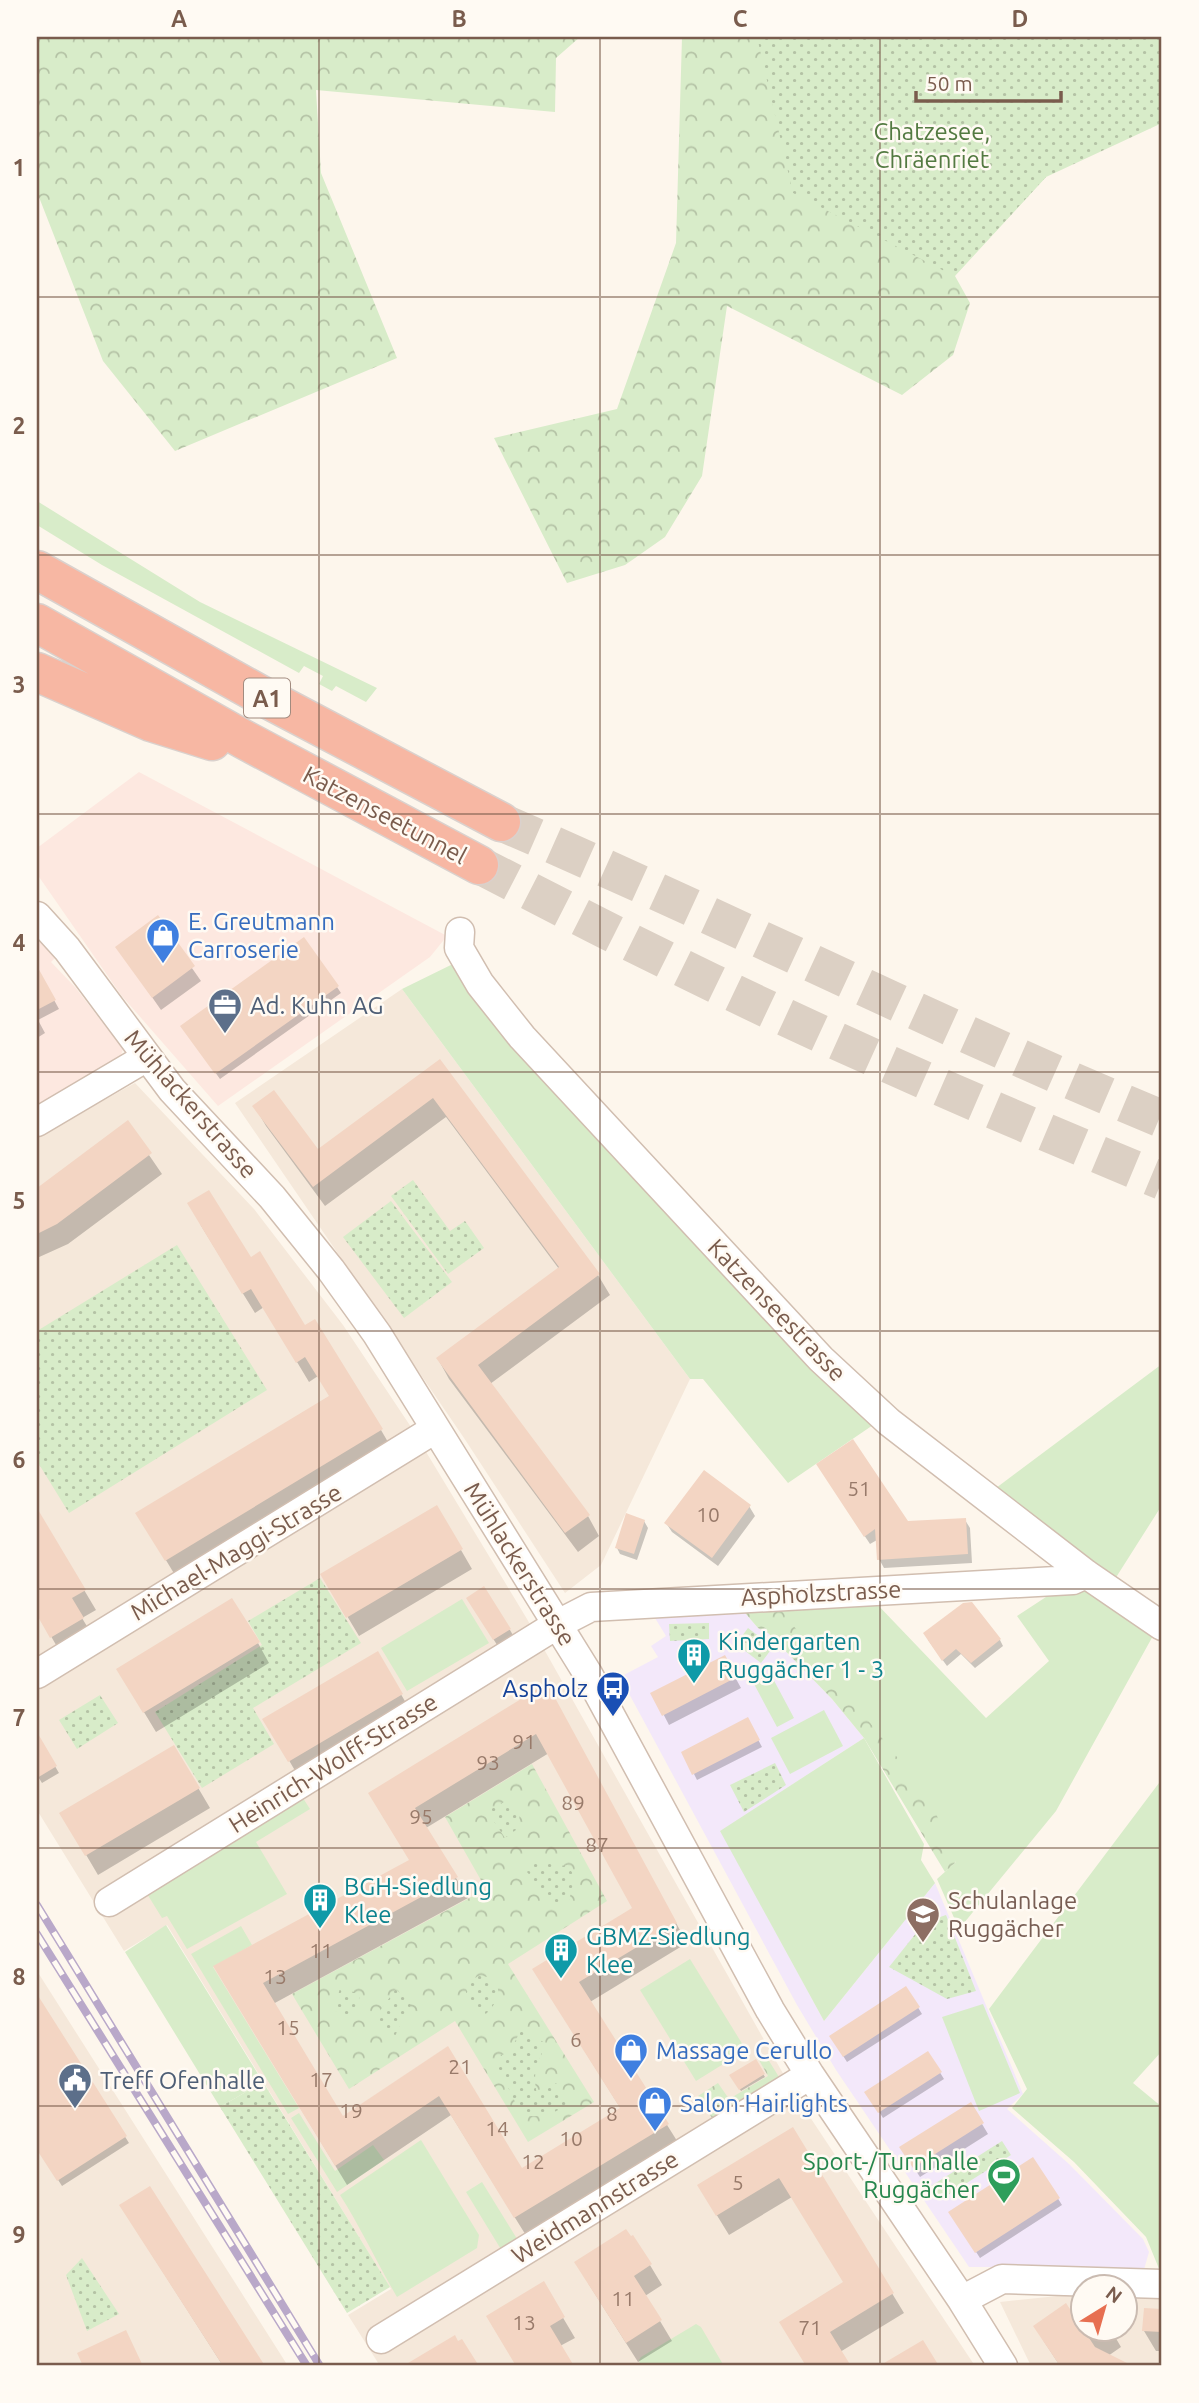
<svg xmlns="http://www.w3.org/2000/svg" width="1199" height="2403" font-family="Ubuntu,sans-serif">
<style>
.residential{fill:#f5e8da}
.commercial{fill:#fde8e0}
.education{fill:#f3e8fa}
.grass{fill:#d8ecc9}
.forest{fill:url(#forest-crowns)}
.park{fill:url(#park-dots)}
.shadow{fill:#0003;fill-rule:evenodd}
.building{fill:#f3d5c3;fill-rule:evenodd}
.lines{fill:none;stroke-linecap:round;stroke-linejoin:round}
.highway-tunnel{stroke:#dcd0c4;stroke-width:38;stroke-dasharray:38 19;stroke-linecap:butt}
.minor-casing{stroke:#d1beb0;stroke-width:31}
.highway-casing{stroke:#dad1cd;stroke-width:41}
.minor{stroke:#fff;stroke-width:28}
.highway{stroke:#f7b7a3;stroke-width:38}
.rail-casing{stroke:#b9a8c9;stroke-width:8}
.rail{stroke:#fffaf3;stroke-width:5;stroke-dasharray:16;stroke-linecap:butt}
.grid{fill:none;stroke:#7a5c4d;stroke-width:2;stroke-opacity:0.55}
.labels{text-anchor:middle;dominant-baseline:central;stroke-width:5;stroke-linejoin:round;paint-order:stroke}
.number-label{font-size:21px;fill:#987a6a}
.shield{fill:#fffaf3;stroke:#a28b7f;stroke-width:2}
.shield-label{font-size:23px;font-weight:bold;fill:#7a5c4d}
.park-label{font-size:24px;fill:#537a41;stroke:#fffaf3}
.street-label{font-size:24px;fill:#7a5c4d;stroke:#fffaf3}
.shop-label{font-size:24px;fill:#366cbe;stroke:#fffaf3;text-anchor:start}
.service-label{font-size:24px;fill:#4e5e75;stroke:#fffaf3;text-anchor:start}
.culture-label{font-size:24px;fill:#0d838f;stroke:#fffaf3;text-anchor:start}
.transit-label{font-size:24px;fill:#164399;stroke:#fffaf3;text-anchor:end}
.education-label{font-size:24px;fill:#785e54;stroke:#fffaf3;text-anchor:start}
.leisure-label{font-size:24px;fill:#27864d;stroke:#fffaf3;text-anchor:end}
.neatline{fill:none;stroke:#7a5c4d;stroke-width:2.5}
.grid-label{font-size:23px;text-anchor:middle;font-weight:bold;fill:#7a5c4d}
</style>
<defs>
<pattern id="forest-crowns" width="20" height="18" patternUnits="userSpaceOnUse" patternTransform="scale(1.75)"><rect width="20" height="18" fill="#d8ecc9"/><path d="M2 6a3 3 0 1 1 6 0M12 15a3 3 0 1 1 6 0" fill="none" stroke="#b4c2a5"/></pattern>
<pattern id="park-dots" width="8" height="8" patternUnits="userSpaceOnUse" patternTransform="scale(1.75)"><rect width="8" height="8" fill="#d8ecc9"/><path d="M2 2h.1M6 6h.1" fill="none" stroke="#b4c2a5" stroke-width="1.8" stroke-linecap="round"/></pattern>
</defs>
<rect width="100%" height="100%" fill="#fdf6ec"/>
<path class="residential" d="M402,989L690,1379L601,1565L565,1593L464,1438L235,1103Z
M135,1083L254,1209L343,1325L411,1427L527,1619L794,2093L975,2366H380L348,2315L391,2289L167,1925L124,1951L37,1810V1137Z
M37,1971L288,2366H37Z
M1067,2295L1083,2296L1084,2330H1126V2297L1162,2299V2366H1031L1000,2302Z"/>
<path class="commercial" d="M139,772L447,936L430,957L218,1106L121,995L37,874V848Z
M37,939L55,958L51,962L75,987L123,1049L120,1058L37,1114Z"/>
<path class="education" d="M740,1607L758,1628L768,1633L832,1699L864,1738L721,1831L824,2021L935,1883L1023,2094L1007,2109L1069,2164L1143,2239L1149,2252L1143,2273L1073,2267H969L836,2070L797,2005L620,1677L658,1657L651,1646L666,1636L655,1618L673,1610Z"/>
<path class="grass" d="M37,501L200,602L377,688L366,702L336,686L332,691L319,684L323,676L304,666L299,673L102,565L37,525Z
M459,961L518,1054L674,1211L876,1423L788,1483L703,1379H690L402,989Z
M1162,1364V1505L1115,1579L996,1488Z
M1087,1588L1154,1634L1056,1811L959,1929L937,1879L956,1862L778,1606L874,1601L986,1718L1049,1661L1017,1616L1046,1597Z
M462,1599L489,1643L407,1691L381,1648Z
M770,1673L794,1718L777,1727L753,1682Z
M824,1710L843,1746L790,1774L771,1738Z
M864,1738L924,1844L921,1860L935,1883L824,2021L720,1831Z
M1162,1779V2051L1133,2083L1162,2107V2276L1146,2237L1074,2162L1012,2108L1027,2089L989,2009Z
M301,1795L310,1809L256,1842L287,1894L187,1949L167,1916L162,1918L144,1889Z
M166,1925L263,2082L220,2107L125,1952Z
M241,1926L252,1945L213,1967L299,2108L288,2114L191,1954Z
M690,1959L746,2050L696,2081L640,1990Z
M983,2004L1020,2093L979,2111L942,2017Z
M299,2113L335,2171L373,2145L384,2160L337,2192L291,2118Z
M421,2140L479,2235L477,2248L397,2297C377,2263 361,2228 340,2195Z
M482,2182L519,2242L502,2251L466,2192Z
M696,2324L701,2327L724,2366H640L639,2360L641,2357Z"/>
<path class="forest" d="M37,37H580L556,58L555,112L316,90L321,173L397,358L175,451L103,361L37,192Z
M682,37H941L1046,177L955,276L970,303L953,355L902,395L727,306L702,476L665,537L625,565L567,583L494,438L617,409L676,243Z
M778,1606L930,1799L956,1862L945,1872L864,1738L832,1699L768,1633L758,1628L740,1607Z
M532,1764L607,1901L508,1964L594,2102L528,2142L455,2021L349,2089L292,1994L486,1889L445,1817Z
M766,2056L779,2077L712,2118L698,2096L718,2083L729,2099L768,2076L759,2060Z"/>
<path class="park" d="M757,37H1162V123L1046,177L954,276L793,193Z
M413,1180L450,1231L465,1221L484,1248L448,1274L391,1196Z
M391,1201L452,1282L404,1318L343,1237Z
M177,1245L267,1390L69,1513L37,1461V1331Z
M320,1578L361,1643L253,1708L274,1744L202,1788L155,1712L262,1645L248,1621Z
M709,1623V1639L670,1641L669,1624Z
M748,1628L773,1647L761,1663L736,1644Z
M100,1695L118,1723L77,1749L59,1720Z
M775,1763L786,1785L744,1812L730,1785Z
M504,1802L513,1804L519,1813L520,1827L505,1838L487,1811Z
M532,1860C546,1860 555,1868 568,1865L575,1878L569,1900L557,1905C529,1894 539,1882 524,1869Z
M946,1915L976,1991L947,1999L889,1967L925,1922Z
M478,1976C507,1975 501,2004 483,2016L476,2014C466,1997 459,1990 478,1976Z
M340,1988L360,1994L356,2017L334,2011Z
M396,1989L411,2004L395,2036L379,2027L376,2016Z
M521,2030L547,2044C537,2062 532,2073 537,2094L556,2083L568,2104L548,2116H522L497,2065L501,2055L509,2053Z
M263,2082L390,2287L347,2313L220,2107Z
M1002,2141L1011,2155L940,2200L931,2186Z
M82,2258L119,2314L87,2331L66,2275Z"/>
<path class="shadow" d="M157,918L201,981L161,1010L117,947Z
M37,969L59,1009L38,1020L45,1033L37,1038Z
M337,987L341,993L220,1079L186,1032Z
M439,1061L598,1275L610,1295L490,1384L588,1516L599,1536L578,1552L449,1379L438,1359L559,1269L446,1117L325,1206L266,1126L255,1107L317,1152Z
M127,1123L162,1174L68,1244L37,1258V1190Z
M200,1224L250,1260L381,1430L392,1449L178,1580L138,1514L330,1396L318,1376L309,1382L264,1307L255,1313Z
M823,1473L907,1523L965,1520L970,1528L972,1563L884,1568L879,1559L877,1540L870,1544Z
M749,1506L755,1516L718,1566L672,1532L666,1523Z
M436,1507L472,1569L359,1636L322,1574Z
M37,1511L96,1610L82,1618L94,1638L63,1657L37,1612Z
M644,1521L648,1528L637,1560L620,1554L617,1548Z
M480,1618L510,1630L521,1649L506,1659Z
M928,1640H1000L1003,1646L975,1668L961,1654L947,1666Z
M258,1643L269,1663L156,1732L130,1689Z
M377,1653L413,1715L301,1781L265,1719Z
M724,1657L741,1688L669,1725L653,1694Z
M557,1705L687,1943L590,2002L679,2144L527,2237L451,2115L347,2185L227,1987L411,1861L381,1813ZM549,1753L634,1908L546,1989L621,2109L521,2171L447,2049L343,2118L273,2004L468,1898L426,1828Z
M747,1719L762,1747L697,1780L683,1752Z
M37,1736L59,1773L42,1783L37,1775Z
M174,1747L210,1808L98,1875L62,1814Z
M906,1988L922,2014L847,2062L831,2037Z
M37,1997L129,2143L62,2186L37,2147Z
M928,2053L944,2079L883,2118L867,2092Z
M755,2061L765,2077L741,2091L732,2076Z
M970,2104L988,2134L920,2177L907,2157Z
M792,2129L904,2313L840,2352L849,2366H807L792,2342L845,2283L792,2197L729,2235L699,2186Z
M1033,2159L1062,2205L980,2258L950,2212Z
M149,2188L263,2366H223L138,2233Z
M633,2237L662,2285L645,2296L672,2341L638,2362L588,2283Z
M543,2284L575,2338L560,2346L572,2366H518L488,2316Z
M1145,2310H1162V2351H1156L1144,2331Z
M1084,2325V2330H1111L1121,2347L1108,2356L1128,2366H1060L1043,2340Z"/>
<path class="building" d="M158,915L195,966L152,998L115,947Z
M304,937L339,986L215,1074L180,1026Z
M37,966L56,1000L37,1010Z
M440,1059L600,1274L478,1365L590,1515L565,1533L436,1358L559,1267L433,1098L313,1187L252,1106L274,1090L318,1149Z
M128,1120L152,1153L57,1224L37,1234V1188Z
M209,1190L251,1257L260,1251L305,1325L315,1319L383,1429L165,1561L135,1513L329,1396L305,1357L296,1363L251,1289L242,1294L187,1203Z
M853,1439L908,1521L966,1518L968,1554L877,1560L875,1529L864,1537L816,1464Z
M704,1470L751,1505L712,1558L664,1523Z
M437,1505L463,1549L346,1618L320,1574Z
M37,1508L86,1590L72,1598L84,1618L50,1638L37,1615Z
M626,1513L645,1520L634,1554L615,1548Z
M484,1586L511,1629L493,1640L466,1598Z
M232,1598L260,1642L143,1713L116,1669Z
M972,1602L1001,1639L971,1663L956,1649L942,1661L923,1633L963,1603Z
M378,1651L403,1694L288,1762L262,1719Z
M725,1655L737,1677L662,1716L650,1693Z
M547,1683L677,1923L579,1982L669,2124L514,2218L439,2096L335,2166L213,1966L409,1860L368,1793ZM536,1734L632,1908L532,1969L620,2108L522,2168L448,2046L343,2116L263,1983L458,1877L415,1808Z
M748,1717L760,1740L692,1775L681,1752Z
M37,1732L57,1766L37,1778Z
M174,1745L200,1788L85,1856L59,1813Z
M906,1986L920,2007L843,2057L829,2036Z
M37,1994L127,2136L57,2181L37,2150Z
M928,2051L942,2072L878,2113L864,2092Z
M756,2059L765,2074L739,2090L729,2075Z
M971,2102L984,2123L913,2168L899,2147Z
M793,2127L894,2293L830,2332L851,2366H806L779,2322L843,2282L779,2178L716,2216L697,2185Z
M1033,2157L1060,2198L975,2253L948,2212Z
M150,2186L265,2366H223L119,2205Z
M626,2229L631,2236L633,2235L652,2264L634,2276L662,2320L626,2343L574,2262Z
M544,2281L565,2317L550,2326L574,2366H516L486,2316Z
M1066,2303L1095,2347L1133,2366H1060L1033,2326Z
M1144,2308L1162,2309V2332L1142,2331Z
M126,2330L143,2366H83L77,2353Z
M455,2335L458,2341L462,2339L479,2366H403Z
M923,2340L939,2366H879Z"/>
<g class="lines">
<path class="highway-tunnel" d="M501,822C723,918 939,1027 1162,1119
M479,865C556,905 633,944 711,982C859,1054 1011,1118 1162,1181"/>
<g class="minor-casing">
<path id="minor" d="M37,916L67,949L172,1090L272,1197L331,1270L377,1334L588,1674L770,2010L810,2075L962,2300L1003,2366
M460,932L459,948L480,984L522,1037L821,1359L889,1422L1086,1574L1162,1626
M37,1122L147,1057
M37,1674L435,1429
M109,1902L558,1624L591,1607L1073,1580L1086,1574
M962,2300L1002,2279L1162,2284
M381,2339L810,2075"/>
</g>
<g class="highway-casing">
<path id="highway" d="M37,570L266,698L501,822
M37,623L243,739L479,865
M37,672L151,722L212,741"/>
</g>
<use href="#minor" class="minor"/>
<use href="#highway" class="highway"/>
<g class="rail-casing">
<path id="rail" d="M37,1905L320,2366
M37,1934L307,2366"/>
</g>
<use href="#rail" class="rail"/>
</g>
<path class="grid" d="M319,37V2366M600,37V2366M880,37V2366M37,297H1162M37,555H1162M37,814H1162M37,1072H1162M37,1331H1162M37,1589H1162M37,1848H1162M37,2106H1162"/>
<defs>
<g id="shop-pin" transform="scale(1.75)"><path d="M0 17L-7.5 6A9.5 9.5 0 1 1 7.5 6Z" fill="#3f7fe0" stroke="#fffaf3"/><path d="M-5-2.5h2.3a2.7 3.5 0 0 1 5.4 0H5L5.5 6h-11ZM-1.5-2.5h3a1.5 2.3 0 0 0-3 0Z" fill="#fff"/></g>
<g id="office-pin" transform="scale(1.75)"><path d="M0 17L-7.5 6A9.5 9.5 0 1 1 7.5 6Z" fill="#5c6f8a" stroke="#fffaf3"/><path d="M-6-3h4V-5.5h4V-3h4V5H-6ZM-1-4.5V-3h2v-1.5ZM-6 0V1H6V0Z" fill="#fff"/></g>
<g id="building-pin" transform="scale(1.75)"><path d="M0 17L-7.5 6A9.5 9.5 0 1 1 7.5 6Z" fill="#0f9aa8" stroke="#fffaf3"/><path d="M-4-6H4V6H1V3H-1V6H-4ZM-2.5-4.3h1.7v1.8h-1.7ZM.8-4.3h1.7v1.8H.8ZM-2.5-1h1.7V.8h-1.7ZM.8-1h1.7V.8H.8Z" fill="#fff"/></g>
<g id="bus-pin" transform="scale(1.75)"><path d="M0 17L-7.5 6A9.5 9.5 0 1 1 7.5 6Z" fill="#1a4fb4" stroke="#fffaf3"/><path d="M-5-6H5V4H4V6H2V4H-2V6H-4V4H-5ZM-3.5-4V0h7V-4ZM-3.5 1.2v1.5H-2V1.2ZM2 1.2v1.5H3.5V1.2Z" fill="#fff"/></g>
<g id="school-pin" transform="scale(1.75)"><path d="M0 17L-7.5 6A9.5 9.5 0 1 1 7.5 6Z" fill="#8d6e63" stroke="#fffaf3"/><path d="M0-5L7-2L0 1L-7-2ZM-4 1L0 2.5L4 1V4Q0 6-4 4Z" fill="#fff"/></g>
<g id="civic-pin" transform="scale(1.75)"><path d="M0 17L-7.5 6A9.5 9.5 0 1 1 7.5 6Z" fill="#5c6f8a" stroke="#fffaf3"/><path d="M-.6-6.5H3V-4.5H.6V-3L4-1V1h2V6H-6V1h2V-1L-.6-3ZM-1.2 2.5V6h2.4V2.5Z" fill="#fff"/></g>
<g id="stadium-pin" transform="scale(1.75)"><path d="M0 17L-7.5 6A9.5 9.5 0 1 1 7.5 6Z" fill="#2e9e5b" stroke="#fffaf3"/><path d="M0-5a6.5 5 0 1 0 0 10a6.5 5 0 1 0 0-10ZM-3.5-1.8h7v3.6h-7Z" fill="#fff"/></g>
</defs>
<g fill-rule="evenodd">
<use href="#shop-pin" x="163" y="935"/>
<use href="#office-pin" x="225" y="1005"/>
<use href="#building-pin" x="694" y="1655"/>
<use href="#bus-pin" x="613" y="1688"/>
<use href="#building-pin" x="320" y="1900"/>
<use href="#school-pin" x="923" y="1914"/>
<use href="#building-pin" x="561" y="1950"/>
<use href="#shop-pin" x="631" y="2050"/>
<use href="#civic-pin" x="75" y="2080"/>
<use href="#shop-pin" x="655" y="2103"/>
<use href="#stadium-pin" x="1004" y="2175"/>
</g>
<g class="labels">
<g class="number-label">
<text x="859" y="1488">51</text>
<text x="708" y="1514">10</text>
<text x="524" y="1741">91</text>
<text x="488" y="1762">93</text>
<text x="573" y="1802">89</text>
<text x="421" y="1816">95</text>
<text x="597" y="1844">87</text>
<text x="321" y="1950">11</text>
<text x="275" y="1976">13</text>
<text x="288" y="2027">15</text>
<text x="576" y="2039">6</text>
<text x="460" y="2066">21</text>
<text x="321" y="2079">17</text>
<text x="351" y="2110">19</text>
<text x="612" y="2113">8</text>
<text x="497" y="2128">14</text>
<text x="571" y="2138">10</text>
<text x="533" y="2161">12</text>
<text x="738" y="2182">5</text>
<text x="623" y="2298">11</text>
<text x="524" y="2322">13</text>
<text x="810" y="2327">71</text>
</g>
<rect class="shield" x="244" y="678.5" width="46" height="39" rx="5"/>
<g class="shield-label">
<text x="267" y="698">A1</text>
</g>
<g class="park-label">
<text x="932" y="131">Chatzesee,<tspan x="932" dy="28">Chräenriet</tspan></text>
</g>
<g class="street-label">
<text transform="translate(385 815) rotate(28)">Katzenseetunnel</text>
<text transform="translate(191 1104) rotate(49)">Mühlackerstrasse</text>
<text transform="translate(777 1310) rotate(46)">Katzenseestrasse</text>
<text transform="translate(236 1552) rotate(-31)">Michael-Maggi-Strasse</text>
<text transform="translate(520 1564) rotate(58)">Mühlackerstrasse</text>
<text transform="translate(821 1593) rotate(-3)">Aspholzstrasse</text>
<text transform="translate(333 1763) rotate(-32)">Heinrich-Wolff-Strasse</text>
<text transform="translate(595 2207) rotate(-32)">Weidmannstrasse</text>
</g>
<g class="shop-label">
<text x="188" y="921">E. Greutmann<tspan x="188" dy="28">Carroserie</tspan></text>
<text x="656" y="2050">Massage Cerullo</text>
<text x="680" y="2103">Salon Hairlights</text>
</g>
<g class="service-label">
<text x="250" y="1005">Ad. Kuhn AG</text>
<text x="100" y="2080">Treff Ofenhalle</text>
</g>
<g class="culture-label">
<text x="718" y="1641">Kindergarten<tspan x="718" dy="28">Ruggächer 1 - 3</tspan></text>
<text x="344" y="1886">BGH-Siedlung<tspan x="344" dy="28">Klee</tspan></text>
<text x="586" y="1936">GBMZ-Siedlung<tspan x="586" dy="28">Klee</tspan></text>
</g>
<g class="transit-label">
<text x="588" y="1688">Aspholz</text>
</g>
<g class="education-label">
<text x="948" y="1900">Schulanlage<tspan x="948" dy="28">Ruggächer</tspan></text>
</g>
<g class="leisure-label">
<text x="979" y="2161">Sport-/Turnhalle<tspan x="979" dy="28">Ruggächer</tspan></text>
</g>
</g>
<rect width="1199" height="2403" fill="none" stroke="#fffaf3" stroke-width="77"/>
<g transform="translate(1104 2308) rotate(37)"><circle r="33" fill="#fffaf3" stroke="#cabbb1" stroke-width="2"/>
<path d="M0-5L12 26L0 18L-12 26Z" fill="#e76f51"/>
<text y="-10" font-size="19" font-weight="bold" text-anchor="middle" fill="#7a5c4d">N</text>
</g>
<path d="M916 91v10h145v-10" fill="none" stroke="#7a5c4d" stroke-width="3.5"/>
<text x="926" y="91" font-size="21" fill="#7a5c4d" stroke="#fffaf3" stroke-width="5" paint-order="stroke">50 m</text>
<rect x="38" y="38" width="1122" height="2326" class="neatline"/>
<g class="grid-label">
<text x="179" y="27">A</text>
<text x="459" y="27">B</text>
<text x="740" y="27">C</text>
<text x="1020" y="27">D</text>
<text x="19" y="176">1</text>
<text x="19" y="434">2</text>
<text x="19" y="693">3</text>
<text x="19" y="951">4</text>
<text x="19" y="1209">5</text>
<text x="19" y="1468">6</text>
<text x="19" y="1726">7</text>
<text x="19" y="1985">8</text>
<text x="19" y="2243">9</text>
</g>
</svg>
